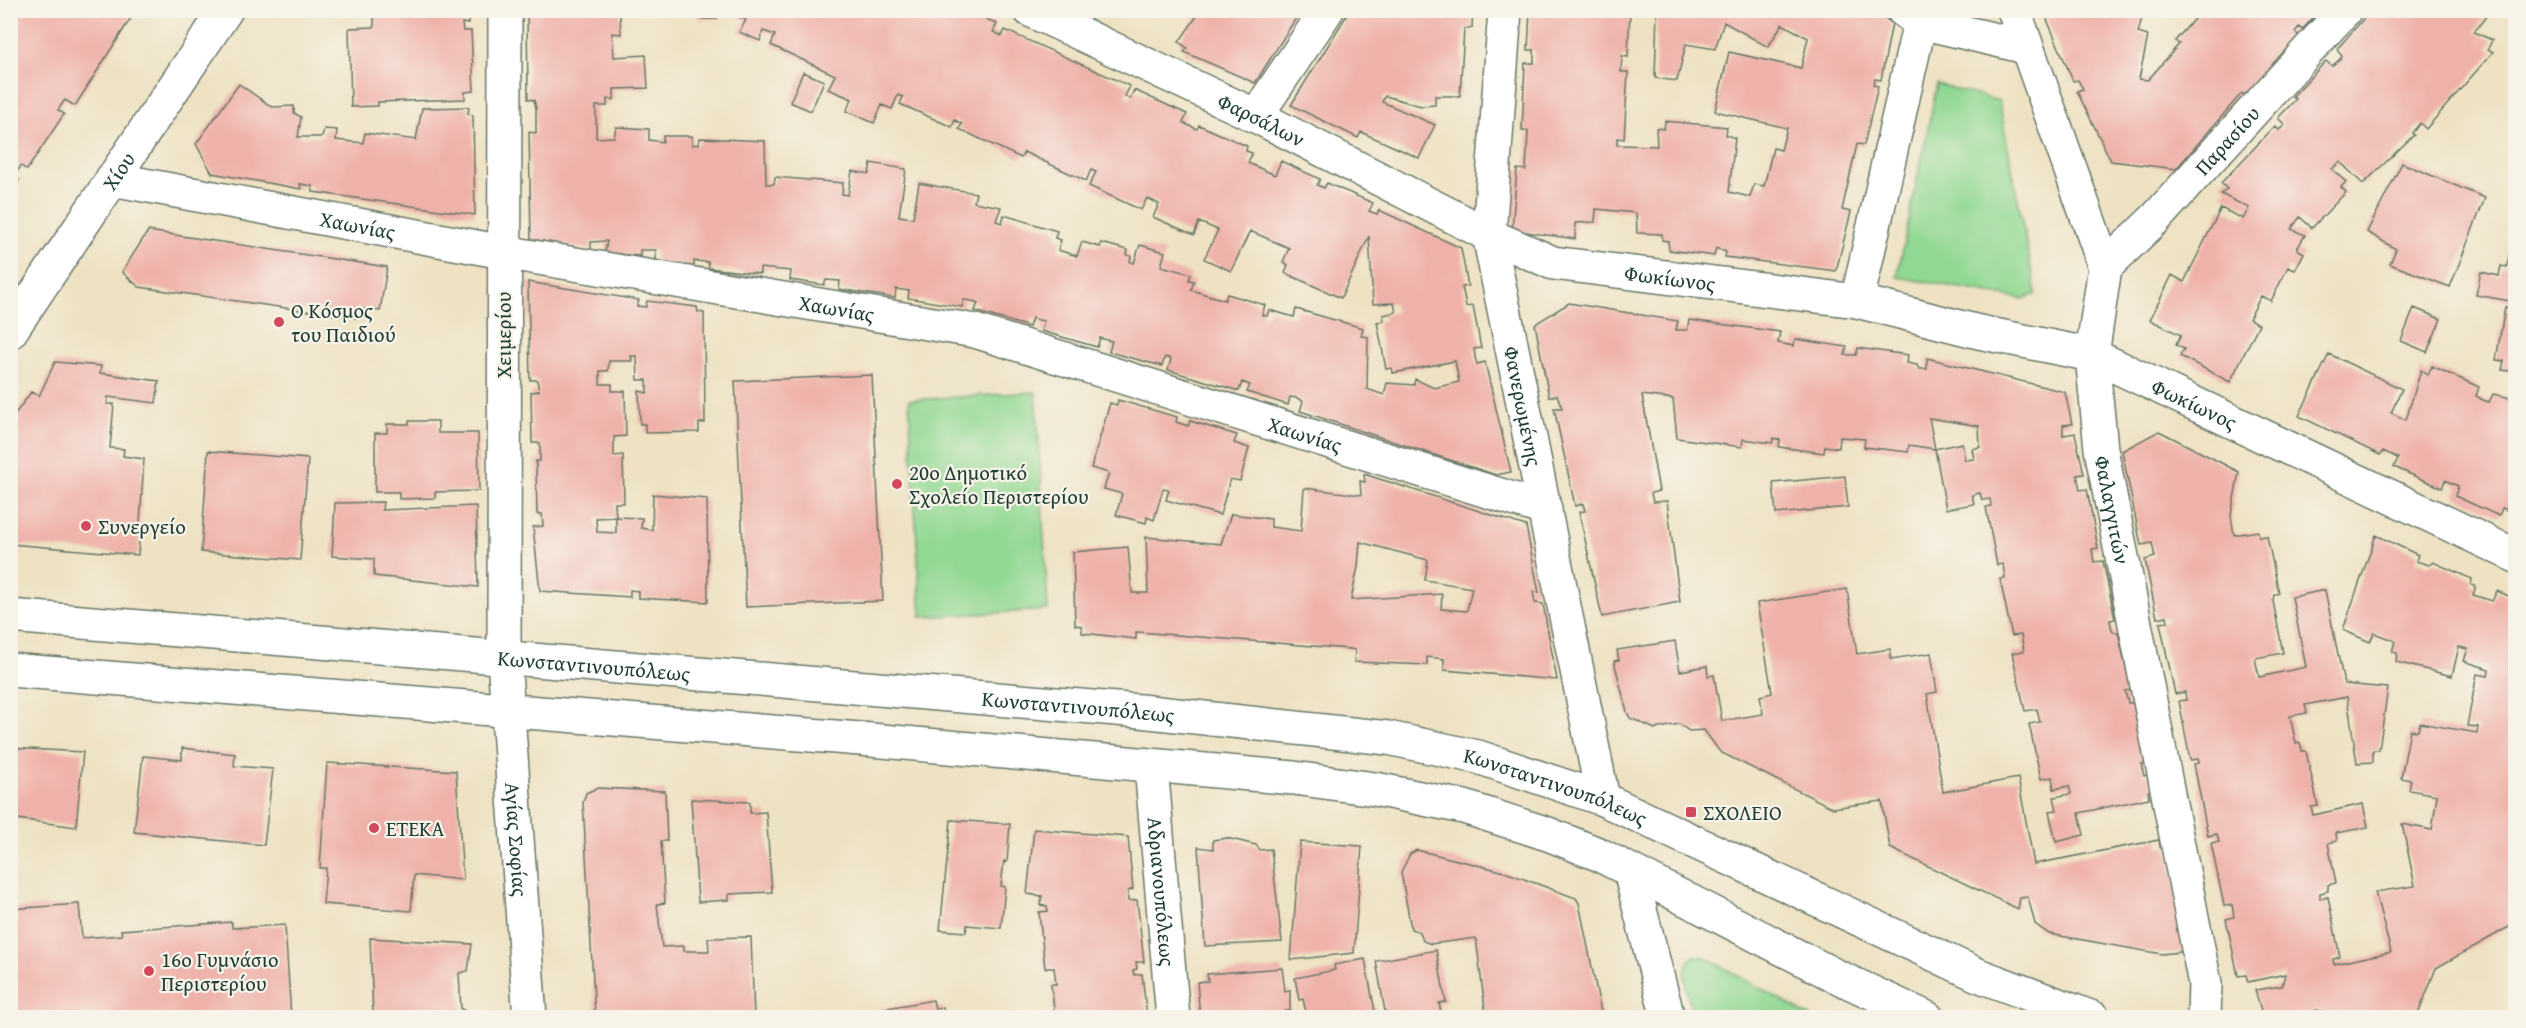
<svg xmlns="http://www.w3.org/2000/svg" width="2526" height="1028" font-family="'Gentium Book Plus',serif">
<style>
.green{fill:#91d892;stroke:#588a63;stroke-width:1.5}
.building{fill:#efb2aa;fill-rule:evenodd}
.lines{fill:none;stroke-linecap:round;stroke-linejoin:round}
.minor-casing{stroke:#677766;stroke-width:36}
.tertiary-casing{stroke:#677766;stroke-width:36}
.secondary-casing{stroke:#677766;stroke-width:36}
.minor{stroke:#fff;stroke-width:33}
.tertiary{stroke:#fff;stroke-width:33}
.secondary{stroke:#fff;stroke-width:33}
.poi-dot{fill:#d1495b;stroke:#f7f3e8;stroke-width:2}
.labels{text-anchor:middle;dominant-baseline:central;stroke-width:4.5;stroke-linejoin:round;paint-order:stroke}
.street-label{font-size:21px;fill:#1f3d34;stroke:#f7f3e8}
.poi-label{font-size:21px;fill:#1f3d34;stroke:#f7f3e8;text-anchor:start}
</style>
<rect width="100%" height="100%" fill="#f7f3e8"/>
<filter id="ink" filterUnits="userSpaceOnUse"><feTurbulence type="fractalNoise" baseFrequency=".0167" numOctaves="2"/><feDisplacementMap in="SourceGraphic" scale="12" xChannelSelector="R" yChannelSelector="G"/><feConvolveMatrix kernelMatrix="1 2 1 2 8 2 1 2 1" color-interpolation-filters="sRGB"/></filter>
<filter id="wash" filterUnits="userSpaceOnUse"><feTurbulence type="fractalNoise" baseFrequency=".008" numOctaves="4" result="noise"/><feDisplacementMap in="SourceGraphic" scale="24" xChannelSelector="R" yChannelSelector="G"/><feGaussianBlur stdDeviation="1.35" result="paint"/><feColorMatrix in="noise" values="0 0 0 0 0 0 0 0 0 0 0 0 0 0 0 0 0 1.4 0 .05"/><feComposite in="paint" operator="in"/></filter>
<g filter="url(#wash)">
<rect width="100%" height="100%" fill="#eee2c3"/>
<path class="green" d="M1937,84L1999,101L2036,294L2023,299L1897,277Z
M1036,392L1048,610L921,617L909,400Z
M1694,956H1703L1811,1017H1693C1690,1000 1676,968 1694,956Z"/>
<g id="blocks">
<path class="building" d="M10,10H136L75,106L65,100L62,104L58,110L64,114L27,170L21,166L14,176L19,180L10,193V72L15,52L10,51Z
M374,10H468V24L462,23L463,31H471L474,91L465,92V99L378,102V106L351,107L349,28L374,27Z
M527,10H616L620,13L621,34L612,33L614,57L646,55L648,88L614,89V100L607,99V106H596V138L614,137L616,127L649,129V140L663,142V136H692V145L699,144L700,138L765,141L766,184H774L775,177L843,183L842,194L848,195L852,171L869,174L871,163L906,169L899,216L913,218L919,183L976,193L974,202L1001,207L996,221L1002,223L1004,215L1057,231L1055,238L1061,240L1058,250L1077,256L1082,242L1100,247L1101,243L1128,250L1127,255L1131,256L1130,262L1134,263L1140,245L1165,252L1161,266L1191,274L1189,280L1194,281L1191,290L1225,300L1227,294L1265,305L1262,315L1267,316L1269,310L1294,317L1296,309L1363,328L1361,336L1368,337L1367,389L1384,395L1387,383L1414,385L1415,379L1434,388L1459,382L1455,361L1393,373L1392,368L1386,369L1377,322L1384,321L1383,315L1396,312L1394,303L1373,304L1369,236L1341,298L1285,273L1288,265L1283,262L1289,248L1250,231L1231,271L1204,259L1218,230L1199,222L1194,235L1153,217L1159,204L1147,198L1141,210L1089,186L1096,172L1091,170L1086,181L1024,152L1021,158L959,129L962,124L955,120L952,127L900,104L903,97L898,95L892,109L882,105L874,123L846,111L852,99L828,89L835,75L771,45L775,35L763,31L760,41L739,32L746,20L725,10H968L997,24L993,32L1002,36L1005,30L1130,86L1125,96L1130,99L1134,90L1187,114L1183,123L1197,129L1199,125L1247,146L1246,151L1252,153L1248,163L1275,175L1281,161L1320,179L1317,185L1324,188L1327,183L1373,203L1369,211L1377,214L1379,210L1461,248L1468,286L1462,287L1465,300L1466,307L1473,306L1481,348L1474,349L1475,357L1477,364L1485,362L1511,472L1496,475L1300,411L1303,401L1297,398L1290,397L1288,405L1247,392L1250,385L1242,382L1239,391L1168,370L1171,359L1165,357L1162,366L1109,352L1112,341L1107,340L1100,338L1097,347L1041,331L1044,321L1038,320L1032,318L1029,327L975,311L978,303L973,301L964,300L962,307L908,298L909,291L896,289L895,298L839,289L840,281L826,280L824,285L790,280L791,271L760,268V274L709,268L708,262L694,261V267L656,261V250H640V256L605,253L607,241L591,242V250L531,239L529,132L536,133V108L534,100L528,99Z
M693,10H716L717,19H699L700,13Z
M1201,10H1301L1255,83L1184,52L1187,48L1179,42Z
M1350,10H1473L1472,28L1464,29L1460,96H1435V105L1421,106L1385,96L1382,102L1435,125L1419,158L1361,132L1358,138L1291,105Z
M1530,10H1630L1628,57L1622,56L1621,72H1628L1624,139L1617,138V145L1657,146L1656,128L1664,129L1665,121L1727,127L1726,135L1735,138L1729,192L1750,197L1754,184L1764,186L1773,148L1781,150L1787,128L1715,111L1729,52L1801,68L1808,38L1782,24L1768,47L1724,22L1715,49L1686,44L1677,81L1655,78L1657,10H1873L1892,23L1881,80L1875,79L1873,85L1878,86L1864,145L1857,144L1842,210L1851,212L1836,271L1725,257L1726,252L1716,248L1714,256L1669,250L1668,241L1662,240V234L1637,233L1636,213L1596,209L1595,222L1575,223V239L1512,230L1517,169L1526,170L1528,131H1522L1525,63H1534V50H1528Z
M2043,10H2144L2138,33L2148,36L2139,79L2148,80L2179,44L2175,41L2202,10H2320L2302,30L2299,27L2295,32L2299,36L2246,96L2242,93L2176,169L2111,161L2077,91L2083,89L2078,80L2073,81Z
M2371,10H2491L2474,32L2492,40L2488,49L2493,52L2426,129L2420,123L2412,133L2414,135L2363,184L2340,162L2332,169L2346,182L2341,187L2346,192L2312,228L2300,217L2291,229L2305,235L2297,249L2304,253L2295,270L2288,267L2271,301L2261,296L2249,319L2259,324L2230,382L2180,356L2184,349L2176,345L2181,335L2150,320L2172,275L2184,282L2221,208L2243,219L2249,208L2221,194L2227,189L2221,183L2275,126L2279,130L2285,125L2278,118L2296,99L2292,97L2326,61L2332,66L2340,59L2342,55L2337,49Z
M803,72L824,81L811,111L790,102Z
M239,84L272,107L294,106V113L301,117L298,137H322L324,129L337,130L336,140L363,143L365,133L416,140L422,108L469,107L468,114L473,115L475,215L313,192L312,186L307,185L300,184L301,189L212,173L196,144Z
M2402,163L2485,198L2450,287L2390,264L2396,249L2367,232Z
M148,231L387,267L380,311L356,308V318L139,287L122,272Z
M2513,232H2516V302L2476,295L2481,272L2499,276L2501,266L2507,267Z
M528,282L639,300L637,306L646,307L647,301L697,307L698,312L704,313L705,423H699V432L645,433V424H640L639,391L647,393V380H638L637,356H631L632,361H609L608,371H600V384H612V391H625L626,436L614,437V456L623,455L624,503H615L616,517L596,518L597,532L616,533V517L642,518L641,528L652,530L653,494L707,499L708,602L638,598V591L630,590V597L540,591L533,527L543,526L542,514H537L536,461H540V443H532L531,392L539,391L537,380H530Z
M1569,303L1678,321L1676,330H1687L1689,320L1780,332L1778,343L1794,346L1795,339L1847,347L1845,355H1856L1858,348L1908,355L1907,363L1917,365L1919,369H1927V358L2065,392L2072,424L2063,425V435L2075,433L2084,474L2077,475L2080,490L2087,489L2098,548L2092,549L2094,562L2103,561L2115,619L2110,620L2111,626L2113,632H2118L2131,690L2125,691L2128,703H2133L2146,763L2141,764L2144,776L2149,774L2153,790L2148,791L2149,798L2079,813L2084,835L2056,842L2049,811L2057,810L2054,797L2071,794L2069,786L2054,789L2052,777L2041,779L2029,724L2040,722L2037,709L2025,711L2012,653L2024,651L2021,635L2012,636L2000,579L2005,578L2003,564L1997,565L1986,507L1991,506L1990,499L1982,500L1980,493L1972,495L1974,504L1946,509L1935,449L1962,443L1965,460L1974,459L1972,449L1980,447L1979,426L1929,418L1935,449L1909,445L1908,452L1864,447L1865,439L1840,437L1839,448L1825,446L1824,453L1779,447L1780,440L1774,438L1772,443L1743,439L1742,447L1677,438L1673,399L1642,395L1659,491L1651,493L1653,502L1667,501L1680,602L1602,617L1579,512L1585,511L1583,504L1575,506L1554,408H1562L1557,395L1549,397L1535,324Z
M2514,303H2516V372L2502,370L2504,361L2496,360L2505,307L2513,309Z
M2414,308L2441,319L2427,352L2401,341Z
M2329,354L2402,389L2391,413L2406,420L2421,370L2428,375L2432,366L2479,387L2476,396L2483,400L2489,402L2493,394L2516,399V523L2512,521L2514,514L2508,510L2502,508L2499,516L2455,496L2458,486L2445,480L2442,488L2394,467L2398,458L2383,451L2380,455L2299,416Z
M55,362L101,366L100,373L159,381L156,403L108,397L107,404H114L110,448L124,449L123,456L144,459L138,555L10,544V421L31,392L39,396Z
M872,375L883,601L746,607L735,381Z
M1118,400L1177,417L1176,422L1188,426L1190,421L1237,435L1234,443L1249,448L1240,481L1230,479L1220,515L1166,500L1169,490L1163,489L1154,520L1147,517L1146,523L1116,515L1122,494L1104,489L1109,473L1091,468L1110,403L1117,405Z
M409,421H438V433H478L479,491L435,492V498L399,499V492H375V433H387V424H409Z
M2159,431L2239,472L2231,515L2234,535L2258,531L2259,537L2267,536L2279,593L2274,595L2273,601L2283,653L2255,658L2259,677L2306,667L2292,597L2325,590L2344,684L2388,688L2379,750H2373V762L2357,763L2347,697L2305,705L2307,713L2290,716L2296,744L2300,743L2302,751H2306L2318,806L2311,807L2313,815L2363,804L2368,827L2336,833L2337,841L2328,843L2336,883L2328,885V891L2320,893V899L2328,897L2340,957L2333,959L2334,964L2391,952L2375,892L2415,886L2402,824L2432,830L2437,795L2409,790L2411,780L2401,778L2410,730L2418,731L2420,723L2477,733L2478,727L2467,726L2477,674L2488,676L2489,669L2464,661L2468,649L2459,647L2452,676L2396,662L2397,653L2392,652L2395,641L2374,633L2370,642L2343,630L2376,535L2418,555L2416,561L2429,565L2433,562L2472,579L2471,585L2476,586L2473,595L2492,601L2497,591L2516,599V923L2436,968L2417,1017H2354L2317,1010L2301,1017H2263L2255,990L2282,986L2285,974L2248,982L2246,975L2238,976L2226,919L2234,917L2232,905L2224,906L2211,843L2219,842L2217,834L2208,836L2194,764L2199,763L2198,759L2190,760L2179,701L2186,700L2185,692L2175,694L2160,623L2168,622L2167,616L2157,618L2145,560L2155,557L2152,543L2141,545L2122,451Z
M208,451L308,459L300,560L201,552Z
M1364,474L1526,526L1539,593L1533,591L1535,603L1543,604L1557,680L1444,670V659L1427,657V665L1354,662L1355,650L1350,649L1151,633L1136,632V639L1082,633V626L1075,625L1073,552L1128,547L1132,593H1148L1146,537L1221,544L1231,514L1271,519V527L1301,531L1304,488L1361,495L1360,481L1365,482ZM1360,542L1428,560L1425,580L1472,588L1467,611L1441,609L1442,594L1351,600L1358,567Z
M1845,476L1848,507L1776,514L1773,483Z
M383,502L382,510L476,506L478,587L374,576V559L332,556L335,503Z
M1847,589L1857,654L1890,649L1891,659L1931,653L1937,692L1927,694L1943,792L2018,778L2034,864L2159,840L2160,847L2167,846L2189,951L2162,954L2049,934L2035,924L2028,897L2020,898L2018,909L1890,848L1882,801L1833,808L1720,752L1704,730L1689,731L1679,724L1655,729L1630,718L1627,712L1614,661L1619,660L1617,650L1675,641L1680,671L1707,666L1708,676L1714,675L1722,721L1763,714L1760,696L1772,693L1757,603Z
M10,748L83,752L76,827L10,818Z
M182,748L235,754L234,766L273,769L264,845L134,832L143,756L182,760Z
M327,763L456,771L463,880L414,875L411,911L323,904L326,868H320Z
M597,788L665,791L667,841H661L665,903L657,904L662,947L684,946V951H709L708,938L751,937L754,1017H595L583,802L586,793Z
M691,799L750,802V813L766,812L772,892L729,894V900L698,902Z
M951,820L1010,824L1007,862L1004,861L1001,886L1005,887L1001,928L967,925L966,932L940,930Z
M1034,829L1128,837L1133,889L1128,891V901L1137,900L1144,962H1136L1137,969L1133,970L1134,975L1142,974L1147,1017H1055L1051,984H1056L1054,968H1045L1039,912L1048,911L1047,906L1040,905L1042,896L1027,894Z
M1227,838L1256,845L1260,850L1271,849L1282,942L1205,946L1198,847L1213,849V840Z
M1300,842L1362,846L1354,953L1291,960Z
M1417,850L1505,872L1576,898L1579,903L1602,1017H1486L1476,938L1431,944L1423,941L1420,932L1411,929L1401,872L1410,854Z
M79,904L82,938L122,935L121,930L232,922V928L285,925L291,1017H155V1014L10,1017V909Z
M370,938L472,944L468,971L459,973L461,1009L468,1012L471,1017H373Z
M1436,950L1446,1002L1439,1003L1442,1017H1386L1376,961Z
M1365,959L1376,1017H1307L1303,999L1299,1000L1295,978L1335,970L1334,965Z
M1282,968L1285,991L1290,990V1011H1285V1017H1200L1197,982L1208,981L1207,974Z
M933,1000L935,1009L943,1007L945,1017H876L875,1010Z"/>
</g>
</g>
<g filter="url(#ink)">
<use href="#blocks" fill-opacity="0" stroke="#677766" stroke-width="1.5"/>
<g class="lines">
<g class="minor-casing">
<g id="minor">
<path id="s1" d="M505,10L504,659L530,1018"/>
<path id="s2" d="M1030,10L1256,116L1489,235L1553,263L1857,301L1979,332L2092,355L2516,556"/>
<path id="s3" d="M1505,10L1489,235L1603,799"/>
<path d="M1903,10L1920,22L2026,47"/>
<path id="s4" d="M2014,10L2105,267L2092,355L2101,449L2205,984L2204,1018"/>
<path d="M1256,116L1327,10"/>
<path id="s5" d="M112,179L503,252L975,331L1545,509"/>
<path id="s6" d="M2105,267L2155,219L2345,10"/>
<path d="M1857,301L1920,22"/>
<path id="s7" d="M1151,766L1173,1018"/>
<path d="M1630,871L1668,1018"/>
</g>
</g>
<g class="tertiary-casing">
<g id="tertiary">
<path id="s8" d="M10,332L226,10"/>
</g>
</g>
<g class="secondary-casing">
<g id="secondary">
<path id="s9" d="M10,616L1140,711L1388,738L1478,757L1603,799L1978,975L2093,1018"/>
<path d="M10,670L860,739L1294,778L1375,789L1464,807L1548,834L1598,854L1834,975L1927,1018"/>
</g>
</g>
<use href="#minor" class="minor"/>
<use href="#tertiary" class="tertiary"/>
<use href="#secondary" class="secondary"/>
</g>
</g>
<g class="poi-dot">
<circle cx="279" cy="322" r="6"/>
<circle cx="897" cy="484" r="6"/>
<circle cx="86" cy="526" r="6"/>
<rect x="1685" y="806" width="12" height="12" rx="3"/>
<circle cx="374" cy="828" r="6"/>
<circle cx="149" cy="971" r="6"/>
</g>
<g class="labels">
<g class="street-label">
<text stroke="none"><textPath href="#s2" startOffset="256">Φαρσάλων</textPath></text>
<text stroke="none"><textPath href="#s6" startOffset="176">Παρασίου</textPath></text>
<text stroke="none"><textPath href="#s8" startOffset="194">Χίου</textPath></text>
<text stroke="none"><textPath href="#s5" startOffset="250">Χαωνίας</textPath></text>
<text stroke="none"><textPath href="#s2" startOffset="699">Φωκίωνος</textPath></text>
<text stroke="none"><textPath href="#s5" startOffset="736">Χαωνίας</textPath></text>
<text transform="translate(503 335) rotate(-90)">Χειμερίου</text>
<text stroke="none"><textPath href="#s2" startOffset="1242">Φωκίωνος</textPath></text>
<text stroke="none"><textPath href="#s3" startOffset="400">Φανερωμένης</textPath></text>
<text stroke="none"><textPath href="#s5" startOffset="1222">Χαωνίας</textPath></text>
<text stroke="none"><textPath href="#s4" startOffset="518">Φαλαγγιτών</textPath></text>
<text stroke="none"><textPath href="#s9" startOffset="586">Κωνσταντινουπόλεως</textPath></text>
<text stroke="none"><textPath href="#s9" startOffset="1072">Κωνσταντινουπόλεως</textPath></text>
<text stroke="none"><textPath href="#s9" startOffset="1558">Κωνσταντινουπόλεως</textPath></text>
<text stroke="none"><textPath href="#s1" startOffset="830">Αγίας Σοφίας</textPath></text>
<text stroke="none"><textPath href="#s7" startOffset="126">Αδριανουπόλεως</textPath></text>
</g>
<g class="poi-label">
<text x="291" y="310">Ο Κόσμος<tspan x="291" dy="24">του Παιδιού</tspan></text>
<text x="909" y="472">20ο Δημοτικό<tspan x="909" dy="24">Σχολείο Περιστερίου</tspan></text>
<text x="98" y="526">Συνεργείο</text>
<text x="1703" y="812">ΣΧΟΛΕΙΟ</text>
<text x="386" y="828">ΕΤΕΚΑ</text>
<text x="161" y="959">16ο Γυμνάσιο<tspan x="161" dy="24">Περιστερίου</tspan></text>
</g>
</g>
<rect width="2526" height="1028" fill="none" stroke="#f7f3e8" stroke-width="36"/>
</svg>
